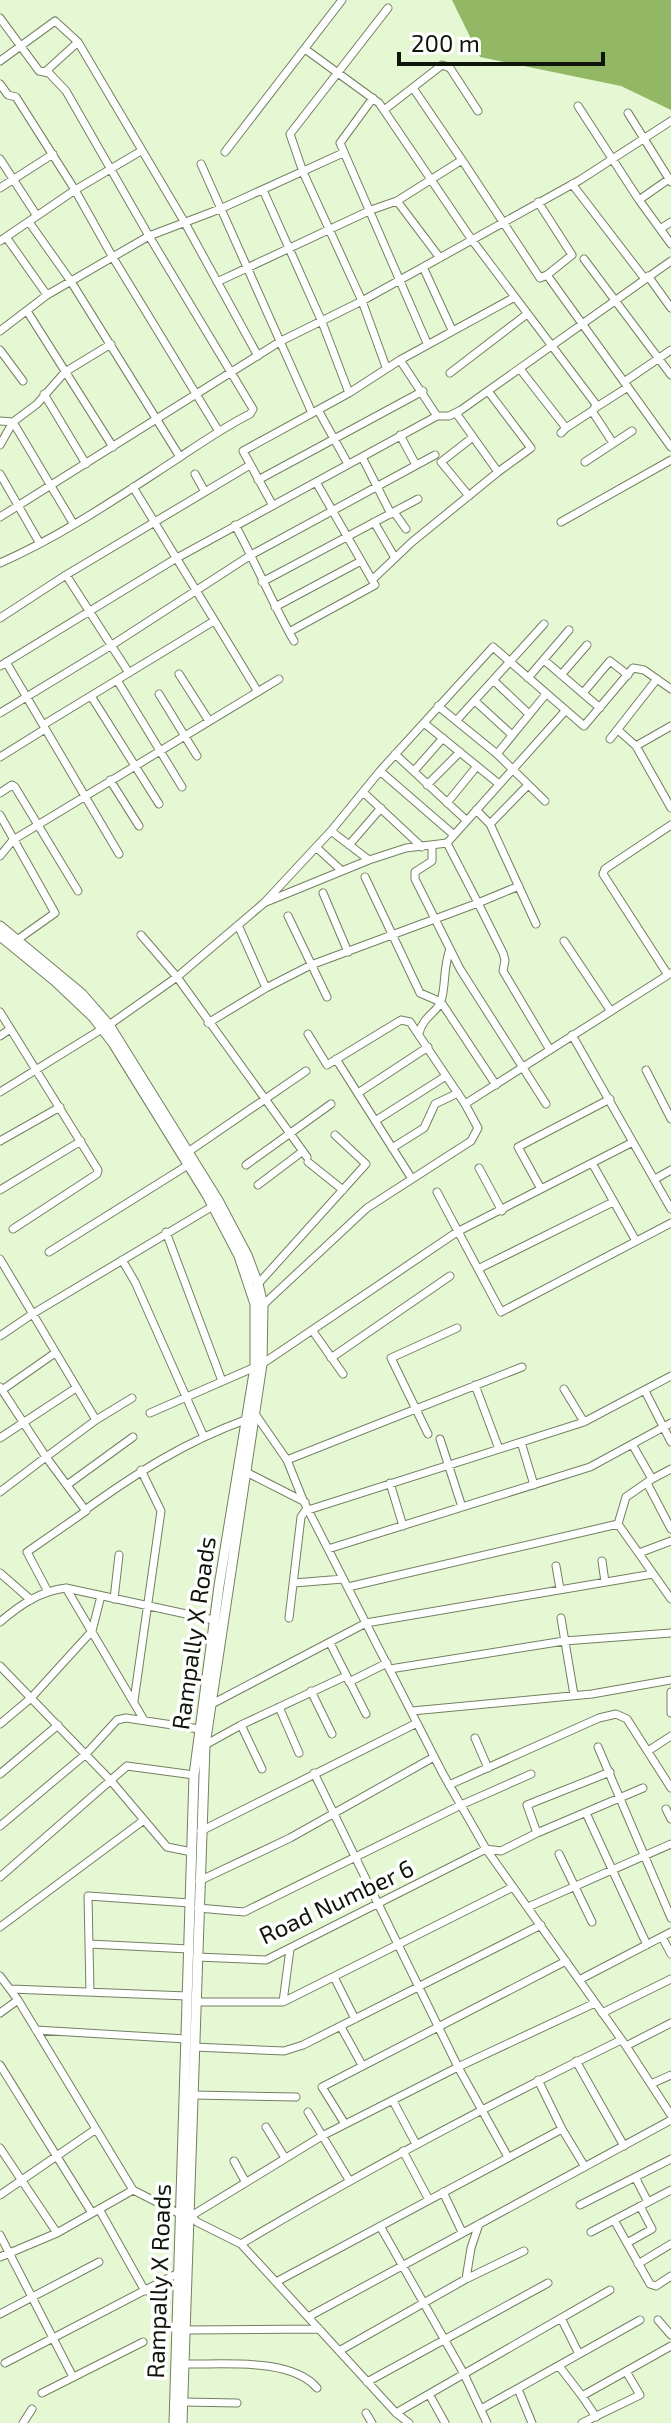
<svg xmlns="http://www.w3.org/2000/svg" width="671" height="2423" font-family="'Exo 2',sans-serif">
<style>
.water{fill:#93b865}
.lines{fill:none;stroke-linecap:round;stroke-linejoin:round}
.minor-casing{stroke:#728061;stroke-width:9}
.major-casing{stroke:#728061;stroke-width:11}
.minor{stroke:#fff;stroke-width:7}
.major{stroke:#fff;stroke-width:9}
.labels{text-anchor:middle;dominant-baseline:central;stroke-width:7;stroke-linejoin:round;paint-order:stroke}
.street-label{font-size:24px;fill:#101509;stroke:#fff}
</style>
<rect width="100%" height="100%" fill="#e6f7d4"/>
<path class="water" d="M452,0H671V110L621,86L480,57Z"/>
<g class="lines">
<g class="minor-casing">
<path id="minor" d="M305,49L379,103L472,240L595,403V408L592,411L566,428
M0,61L55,21L78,42L185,223L258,356
M45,72L78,42
M0,84L8,95L16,97L75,190L112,256L218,430
M413,88L462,160
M373,98L340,143L427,343
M578,106L639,200L671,244
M384,110L442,65L450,68L478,111
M628,113L671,182
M225,152L342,0
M0,159L37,216
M201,164L312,413
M572,184L645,279
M0,188L53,154
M263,190L322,322L349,393
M639,200L669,179
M397,201L440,258
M538,202L572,255L547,275
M29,222L70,280L180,457
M660,229L671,222
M6,237L75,190L141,151
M0,241L6,237L47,295
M584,259L671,375
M423,267L452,330
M648,276L671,308
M217,282L371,210L397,201L462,160L540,278L547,275L671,447
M27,311L113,447
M0,331L47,295L149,236L220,209L343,153
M0,350L23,381
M400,360L515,297
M386,367L362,301L303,172L290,134L388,8
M520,369L566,428L561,433
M450,373L527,314
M624,382L671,350
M488,391L531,448L498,472
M44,394L86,464
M595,408L628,387
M318,410L348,464
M592,411L613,443
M0,421L13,422
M13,422L73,523
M400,435L416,465
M0,445L13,422L37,404L65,372L111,344
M362,457L391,514
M585,462L632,431
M0,474L39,542
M195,474L205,492
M258,480L423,391
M133,487L258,692
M469,496L441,462L473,437
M272,504L243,451L349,393L400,360L437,416
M394,512L406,529
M0,517L281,341L362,301L580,180L671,121
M374,522L395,558
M561,522L671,460
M235,525C256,563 272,603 294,641
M0,563C62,536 120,496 177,459C201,443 224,427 250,414L253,409L149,236L66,91L49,73L39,71L0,18
M66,575L129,673
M372,580L412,542L498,472L456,413
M262,582L418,499
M275,607L361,561
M0,618L66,575L250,465
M289,632L375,585L316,482
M544,660L600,708
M6,662L119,854
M0,666L175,559L437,416H449L461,410L671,261
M179,674L209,721
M561,675L587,645
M528,678L569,630
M117,680L182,787
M493,680L529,714
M583,693L610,661L628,675
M159,694L197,756
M91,696L159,804
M475,701L512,735
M438,706L497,754L545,801
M0,713L112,645L251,555L435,455
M456,721L544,624
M424,723L499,784
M43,725L214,621
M618,730L636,746L671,808
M610,739L657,679
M636,746L671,726
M395,754L466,820
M497,754L546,694
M0,757L45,729
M380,771L454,835
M414,771L443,738
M110,780L139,826
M427,785L460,752
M363,792L422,847
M0,793L12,785L15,787L78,891
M447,803L477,766
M476,810L490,824L536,924
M0,815L55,913L17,940
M490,824L528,785
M331,831L369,860
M349,845L381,808
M432,845V861L415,872V879L460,969L546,1104
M316,847L342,871
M0,856L13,840L279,679
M365,877L420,993L441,1002L496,1085
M519,886L478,903L503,953L505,960L503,971L550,1050
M323,893L348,952
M266,902L369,860L406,848L447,843L566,710
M288,916L327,997
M238,925L266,988
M141,935L177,977L307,1157
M564,941L610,1010
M668,975L603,874L605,869L671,825
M0,1012L98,1170L97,1174L13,1229
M208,1023L266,988L311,965L478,903L447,843
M109,1025L177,977L264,903L331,831L380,771L493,647L584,726L633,668L644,670L671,689
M419,1033C424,1015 437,1013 441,1001C446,986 443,967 450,949
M308,1034L327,1065L401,1020L410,1022L465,1104
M572,1035L671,1209
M0,1036L10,1029
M336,1059L412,1179
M646,1070L671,1119
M0,1092L102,1029
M358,1093L428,1047
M375,1121L446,1076
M0,1141L60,1107
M392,1148L424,1128L435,1104L458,1093
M188,1152L306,1071
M308,1162L343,1190
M592,1163L636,1241
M246,1165L331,1104
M479,1168L502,1211
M655,1179L671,1170
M258,1185L303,1151
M541,1189L518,1147L610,1099
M0,1190L81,1141
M437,1192L501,1312L671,1223
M166,1232L222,1381
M49,1252L188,1165
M0,1259L96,1420L132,1398
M122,1260L135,1282L203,1435
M478,1269L613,1202
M258,1284L366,1164L335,1135
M263,1305L367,1208L471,1141L478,1128L465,1104L671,973
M312,1330L343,1374
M0,1336L34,1313L213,1206
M331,1358L450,1276
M475,1385L499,1449
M0,1387L46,1457L96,1420
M564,1389L584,1422
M2,1390L55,1353
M645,1391L671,1442
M253,1411L287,1460L303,1500L443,1774L486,1849L626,2046L671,2115
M150,1413L262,1364L457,1232L633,1142
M428,1434L391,1358L457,1328
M0,1438L76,1388
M440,1439L462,1507
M521,1442L534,1485
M287,1460L522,1367
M246,1472L305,1502
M652,1479L671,1469
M390,1483L403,1526
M647,1483L671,1529
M67,1485L133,1437
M0,1492L46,1457L86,1511L27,1552L47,1590
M85,1510C138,1472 185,1442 245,1420
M618,1524L626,1497L652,1479L632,1444
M618,1524L671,1599
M328,1549L590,1467L671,1423
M639,1553L671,1541
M602,1561L605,1582
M556,1566L560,1589
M0,1573L31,1600
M294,1583L343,1579
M348,1587L618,1524
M66,1588L144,1720
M114,1599L119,1555
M289,1618L301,1517L305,1511L584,1422L671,1376
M561,1618L574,1695
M0,1622C20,1605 40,1591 66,1588L214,1620
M330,1643L366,1714
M0,1666L112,1782L167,1847L192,1852
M390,1669L564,1641L671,1633
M349,1682L387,1663
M311,1691L332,1734
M671,1692V1713
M134,1701L161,1511L141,1470
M210,1705L366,1623L653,1574
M279,1707L299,1753
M412,1711L592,1694L671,1680
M0,1724L31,1698L92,1631L101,1596
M241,1725L262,1769
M475,1738L488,1768
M205,1745L241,1725L346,1676
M598,1747L671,1918
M648,1751L671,1736
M314,1773L458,2067L508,2157
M0,1774L58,1725
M449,1785L599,1718L616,1714L627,1719L671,1788
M666,1809L671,1819
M586,1813L647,1945
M0,1826L86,1754L117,1720L126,1718L199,1729
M201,1831L417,1723
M537,1833L527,1805L610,1772
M559,1854L592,1922
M0,1877L127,1766L194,1775
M199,1881L290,1838L434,1757
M528,1907L671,1844
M198,1908L244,1912L461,1805L531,1774
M0,1927L144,1820
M662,1937L671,1954
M89,1944L189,1949
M197,1957L266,1960L486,1849L501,1851L537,1833L643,1788
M0,1976L18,2000L0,2013
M334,1977L355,2019
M579,1980L671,1932
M11,1989L187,1996
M90,1992L88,1896L190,1903
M18,2000L133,2190L180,2214
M196,2002H283L513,1887
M283,2002L290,1949
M602,2013L671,1979
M341,2027L362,2065
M36,2030L186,2039
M626,2046L671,2023
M194,2047L284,2051L303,2045L541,1925
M576,2061L624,2146
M0,2065L92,2213
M538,2080L562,2129L585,2167
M651,2084L671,2075
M193,2095L296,2097
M393,2101L416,2144
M308,2112L349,2180
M345,2124L322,2087L566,1961
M266,2127L285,2158
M0,2148L57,2233
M403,2151L429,2200
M234,2161L245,2181
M635,2177L648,2202
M443,2192L462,2232
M0,2195L96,2129
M580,2205L671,2159
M99,2209L145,2291
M614,2220L650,2284L656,2286L671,2276
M380,2226L464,2374L487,2423
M591,2232L671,2190
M0,2235L73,2377
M627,2243L652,2229L640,2206
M241,2244C365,2170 492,2103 621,2040
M0,2257L57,2233L133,2190
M638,2264L671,2244
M466,2279L471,2248L479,2224
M276,2282L562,2129
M0,2314L99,2262
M308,2317L671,2120
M561,2318L579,2354
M658,2320L671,2335
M186,2330L319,2329
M339,2351L466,2279L524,2251
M5,2363L178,2273
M184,2364C222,2365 291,2357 317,2388
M559,2366L582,2396L671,2346
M367,2382L548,2283
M518,2389L532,2423
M42,2393L143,2342
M429,2394L445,2423
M582,2396L596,2417
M183,2402L237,2403
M481,2409L640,2320
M366,2413L372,2423
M396,2413L610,2290
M23,2423L32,2409
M409,2423L396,2413L241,2244L197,2222L191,2216L322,2136L458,2067L595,2003
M582,2423L640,2395L627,2373"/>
</g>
<g class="major-casing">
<path id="major" d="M0,926L82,994L109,1025L219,1202L247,1255L258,1284L263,1305L262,1364L205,1745L182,2423
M0,936L55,981L93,1017L113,1043L207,1195L239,1256L255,1304V1367L219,1586L194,1775L174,2423"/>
</g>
<use href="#minor" class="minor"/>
<use href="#major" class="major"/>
</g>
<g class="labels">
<g class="street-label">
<text transform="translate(193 1633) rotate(-82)">Rampally X Roads</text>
<text transform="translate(336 1901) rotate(-25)">Road Number 6</text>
<text transform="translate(158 2281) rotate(-88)">Rampally X Roads</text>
</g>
</g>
<path d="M399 52v12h204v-12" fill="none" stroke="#101509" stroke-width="4"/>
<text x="411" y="52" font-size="24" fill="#101509" stroke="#ffffff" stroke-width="6" paint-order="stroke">200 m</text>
</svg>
